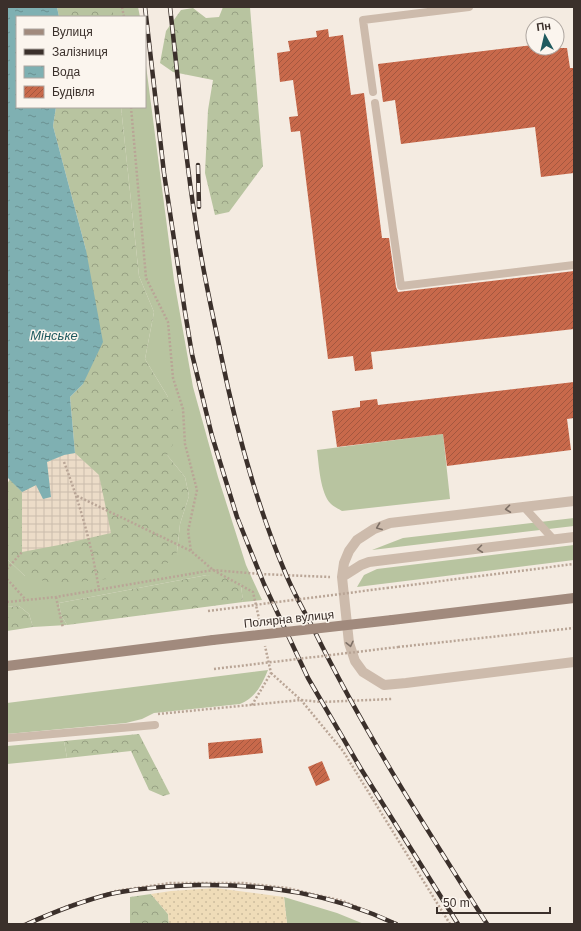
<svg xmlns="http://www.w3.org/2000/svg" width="581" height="931" font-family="Arial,sans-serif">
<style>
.grass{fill:#b8c4a0}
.forest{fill:url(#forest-crowns)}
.sand{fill:url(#sand-dots)}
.plaza{fill:url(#plaza-grid)}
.water{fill:url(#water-ripples)}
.building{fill:url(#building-hatch)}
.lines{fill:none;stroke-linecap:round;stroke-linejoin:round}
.path{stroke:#b9a596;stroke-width:2.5;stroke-dasharray:2 2;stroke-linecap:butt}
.service{stroke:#cdbbac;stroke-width:8}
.tertiary{stroke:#cdbbac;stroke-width:10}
.secondary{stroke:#a18a7d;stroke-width:10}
.rail-casing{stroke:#3b302b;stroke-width:4.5}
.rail{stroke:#fbf5ee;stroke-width:3;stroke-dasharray:9;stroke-linecap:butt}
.path-bridge{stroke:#b9a596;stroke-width:2.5;stroke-dasharray:2 2;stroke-linecap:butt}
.secondary-bridge{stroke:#a18a7d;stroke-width:10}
.oneway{stroke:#7d6f65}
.labels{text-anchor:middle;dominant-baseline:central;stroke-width:3;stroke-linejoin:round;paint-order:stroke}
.street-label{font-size:12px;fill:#3b302b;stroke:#fbf5ee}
.water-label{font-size:13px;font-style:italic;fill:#1f5a5e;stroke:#fbf5ee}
</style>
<defs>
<pattern id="forest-crowns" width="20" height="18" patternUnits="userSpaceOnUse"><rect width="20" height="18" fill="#b8c4a0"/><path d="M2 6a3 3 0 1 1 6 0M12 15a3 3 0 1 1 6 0" fill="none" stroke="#97a083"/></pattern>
<pattern id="sand-dots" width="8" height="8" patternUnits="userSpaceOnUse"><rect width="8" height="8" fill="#efdcb8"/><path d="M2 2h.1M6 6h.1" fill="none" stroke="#cebd9e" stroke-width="1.8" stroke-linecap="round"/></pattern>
<pattern id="plaza-grid" width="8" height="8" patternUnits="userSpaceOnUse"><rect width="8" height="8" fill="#ecdcc8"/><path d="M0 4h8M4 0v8" fill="none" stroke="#cbbdac"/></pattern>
<pattern id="water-ripples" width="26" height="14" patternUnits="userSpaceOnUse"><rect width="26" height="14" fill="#7fb0b2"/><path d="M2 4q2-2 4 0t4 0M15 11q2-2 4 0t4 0" fill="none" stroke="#699091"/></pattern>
<pattern id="building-hatch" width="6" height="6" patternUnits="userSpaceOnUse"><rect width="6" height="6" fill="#c8694b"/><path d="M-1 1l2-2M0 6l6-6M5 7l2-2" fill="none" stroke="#a4573f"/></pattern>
</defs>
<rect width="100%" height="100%" fill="#f4ebe1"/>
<path class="grass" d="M113,7H138L140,17H113Z
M145,58L174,280L193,387L218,477L246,565L262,600L243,602L241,585L207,575L59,603L61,615L67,625L33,627L29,614L19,606L7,607V559L25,576L177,552L180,524L189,496L185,477L167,455L168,397L145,359L154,312L139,276L121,107H145Z
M443,434L450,499L342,511C339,509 334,507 331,504C320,493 319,465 317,450Z
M574,518V526L372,550L403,538Z
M574,545V560L357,587L364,575L377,569Z
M268,670C262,685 255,698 240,704L154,713L142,719L126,723L7,734V703Z
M64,741L67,758L7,764V746Z
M284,897L337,913L364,924H287Z"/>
<path class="forest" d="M57,7H113V17H59Z
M223,7H250L263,166L229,212L215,215L205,173L208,110L213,80L173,72L160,63L166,31L181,10L193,8L206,18L219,17Z
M56,107H121L139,276L154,312L145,359L168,397L180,432L167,455L185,477L189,496L180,524L177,552L158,574L56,584L25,576L7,559V484L10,479L22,492L47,462L64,455L75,453L70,397L83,384L86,250L53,126Z
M207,575L228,577L241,585L243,602L67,625L61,615L59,603Z
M19,606L29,614L33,627L7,631V607Z
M139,734L170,794L163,796L149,790L131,751L67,758L64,741Z
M151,894L168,914L169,924H130V897Z"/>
<path class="sand" d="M215,888L284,897L287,924H169L168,914L151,894L171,891Z"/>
<path class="plaza" d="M75,453L99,475L111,533L59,545L22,552V492L36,485L47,462L64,455Z"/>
<path class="water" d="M7,7H57L59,17H17V107H56L53,126L86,250L103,342L83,384L70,397L75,453L64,455L47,462L51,497L43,499L36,485L22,492L7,477Z"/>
<path class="building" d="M328,29L329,37L343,35L351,95L364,93L382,238H389L396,287L398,292L574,271V329L371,352L373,369L355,371L353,356L328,359L300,131L291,132L289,117L298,116L293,80L280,82L277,53L290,51L288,41L317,37L316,31Z
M533,45V48H567L570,68H574V173L541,177L535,127L401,144L395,100L383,102L378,64Z
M574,382V418L567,419L571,450L447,466L443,434L337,447L332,411L360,407V401L377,399L378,405Z
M261,738L263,753L209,759L208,743Z
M322,761L330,780L316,786L308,767Z"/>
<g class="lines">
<path class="path" d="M122,7L124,17
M131,107L146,278L168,322L173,378L183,409L185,444L197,490L188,531L191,551L213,570L253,592L260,623
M64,462C80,504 92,546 99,590
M77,496L191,551
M7,569L22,552
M7,579L26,600
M387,588L574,564
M56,597L63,628
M7,602L56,597L213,570L260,574L330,577
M398,647L574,628
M271,673L301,700L343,751L450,924
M252,705L271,673L265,646
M158,714L301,700L321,702L392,699
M24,924L70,905L116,891L170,883H243L287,888L343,901L399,924"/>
<path class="service" d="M373,92L363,20L469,7
M375,103L401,286L574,265
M524,507L554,540
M7,738L155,725"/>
<path class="tertiary" d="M574,501L390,523L374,529L357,540L349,551L344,563L342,577L349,643L355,661L363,672L384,685L406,683L574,662
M342,577L361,565L369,562L574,537"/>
<path class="secondary" d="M392,620L574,598
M7,666L213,640"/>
<g class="rail-casing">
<path id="rail" d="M145,7L164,173L185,312L192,354L212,436L237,517L264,584L308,678L361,769L458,924
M170,7C178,77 184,148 195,218C201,263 211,306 220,350C235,425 255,501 285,572C293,592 304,611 314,630C364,732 426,828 487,924
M198,165L199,207
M27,924C54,912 82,901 110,894C139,888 169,886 198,885C269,884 332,894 396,924"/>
</g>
<use href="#rail" class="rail"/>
<path class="path-bridge" d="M208,611L387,588
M214,669L398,647"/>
<path class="secondary-bridge" d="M213,640L392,620"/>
</g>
<defs><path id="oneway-chevron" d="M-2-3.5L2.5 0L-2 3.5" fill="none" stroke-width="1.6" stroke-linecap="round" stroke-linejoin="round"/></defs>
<g class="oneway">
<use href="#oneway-chevron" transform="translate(508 509) rotate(173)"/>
<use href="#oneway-chevron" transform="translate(379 527) rotate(159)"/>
<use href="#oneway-chevron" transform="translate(480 549) rotate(173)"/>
<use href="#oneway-chevron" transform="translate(350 644) rotate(77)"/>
</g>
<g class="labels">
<g class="street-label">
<text transform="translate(289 619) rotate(-6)">Полярна вулиця</text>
</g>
<g class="water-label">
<text x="54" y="335">Мінське</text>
</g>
</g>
<rect width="581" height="931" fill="none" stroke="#3b302b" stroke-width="16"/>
<rect x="16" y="16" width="130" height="92" fill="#fbf5ee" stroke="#aea6a0"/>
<rect x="24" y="29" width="20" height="6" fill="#a18a7d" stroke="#aea6a0"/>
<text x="52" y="36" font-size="12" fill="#3b302b">Вулиця</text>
<rect x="24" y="49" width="20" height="6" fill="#3b302b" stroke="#aea6a0"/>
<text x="52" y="56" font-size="12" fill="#3b302b">Залізниця</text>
<rect x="24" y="66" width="20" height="12" fill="url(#water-ripples)" stroke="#aea6a0"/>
<text x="52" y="76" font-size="12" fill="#3b302b">Вода</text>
<rect x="24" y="86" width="20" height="12" fill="url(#building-hatch)" stroke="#aea6a0"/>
<text x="52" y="96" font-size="12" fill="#3b302b">Будівля</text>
<g transform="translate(545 36) rotate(352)"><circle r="19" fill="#fbf5ee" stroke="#aea6a0"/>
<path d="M0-3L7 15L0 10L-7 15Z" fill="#1f5a5e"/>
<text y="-6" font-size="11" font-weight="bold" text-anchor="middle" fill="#3b302b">Пн</text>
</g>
<path d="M437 907v6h113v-6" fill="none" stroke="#3b302b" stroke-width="2"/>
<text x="443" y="907" font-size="12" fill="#3b302b" stroke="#fbf5ee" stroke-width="3" paint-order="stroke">50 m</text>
</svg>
